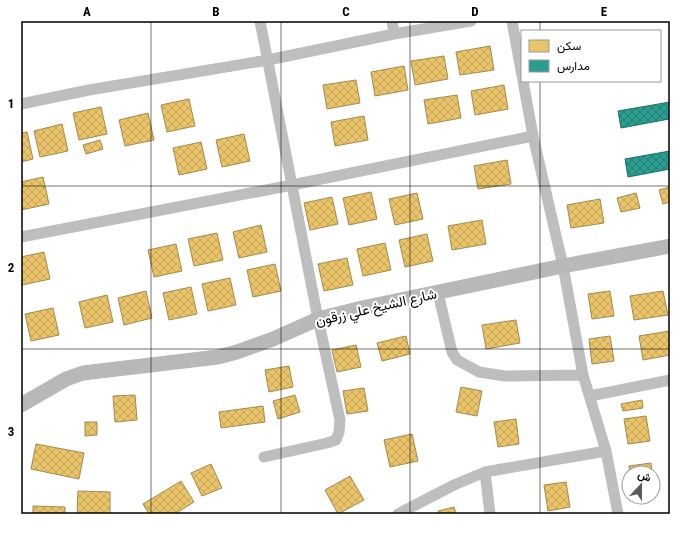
<svg xmlns="http://www.w3.org/2000/svg" width="691" height="535" font-family="'Roboto Condensed',Vazirmatn,sans-serif">
<style>
.homes{fill:url(#homes-cross-hatch);stroke:#a3894a}
.schools{fill:url(#schools-cross-hatch);stroke:#1d6e64}
.lines{fill:none;stroke-linecap:round;stroke-linejoin:round}
.street{stroke:#bebebe;stroke-width:11}
.secondary{stroke:#b8b8b8;stroke-width:15}
.grid{fill:none;stroke:#000;stroke-width:1;stroke-opacity:0.55}
.labels{text-anchor:middle;dominant-baseline:central;stroke-width:4;stroke-linejoin:round;paint-order:stroke}
.street-label{font-size:14px;fill:#000;stroke:#fff}
.neatline{fill:none;stroke:#000;stroke-width:1.5}
.grid-label{font-size:13px;text-anchor:middle;font-weight:bold;fill:#000}
</style>
<defs>
<pattern id="homes-cross-hatch" width="8" height="8" patternUnits="userSpaceOnUse"><rect width="8" height="8" fill="#e9c46a"/><path d="M0 0l8 8M0 8l8-8" fill="none" stroke="#c6a75a"/></pattern>
<pattern id="schools-cross-hatch" width="8" height="8" patternUnits="userSpaceOnUse"><rect width="8" height="8" fill="#2a9d8f"/><path d="M0 0l8 8M0 8l8-8" fill="none" stroke="#227e72"/></pattern>
</defs>
<rect width="100%" height="100%" fill="#fff"/>
<path class="homes" d="M490,46L494,70L460,75L456,52Z
M444,56L448,79L415,85L411,61Z
M404,66L408,90L375,96L371,72Z
M356,80L360,103L327,109L323,85Z
M504,85L508,109L475,115L471,91Z
M457,95L461,118L428,124L424,100Z
M189,99L195,126L167,132L161,105Z
M101,107L107,134L79,140L73,113Z
M148,113L154,140L125,146L119,120Z
M364,116L368,140L335,146L331,122Z
M62,124L68,151L40,157L34,131Z
M27,132L33,159L21,162V133Z
M244,134L250,161L222,167L216,140Z
M100,140L103,149L86,154L83,145Z
M201,142L207,169L179,175L173,148Z
M507,160L511,184L478,189L474,166Z
M43,177L49,204L21,210V182Z
M670,187V202L663,204L659,190Z
M371,192L377,219L349,225L343,198Z
M417,193L423,219L395,225L389,199Z
M636,193L640,208L621,212L617,198Z
M332,197L338,224L310,230L304,203Z
M600,199L604,223L571,228L567,205Z
M482,220L486,244L452,250L448,226Z
M261,225L267,252L239,258L233,232Z
M217,233L223,260L194,266L188,239Z
M427,234L433,261L405,267L399,240Z
M385,243L391,270L363,276L357,249Z
M176,244L182,271L154,277L148,250Z
M44,252L50,279L22,285L21,257Z
M347,258L353,285L324,291L318,264Z
M275,264L281,291L253,297L247,270Z
M230,278L236,305L208,311L202,284Z
M191,287L197,314L169,320L163,293Z
M146,291L152,318L124,325L118,298Z
M610,291L614,316L592,319L588,294Z
M663,291L668,315L634,320L630,296Z
M107,295L113,322L85,328L79,302Z
M53,308L59,335L31,341L25,314Z
M516,320L520,343L486,349L482,325Z
M670,331V355L643,360L639,336Z
M406,336L410,354L382,361L377,343Z
M610,336L614,361L592,364L589,339Z
M356,345L361,367L337,372L332,350Z
M289,366L293,387L269,392L265,370Z
M461,387L482,391L477,416L456,412Z
M364,388L368,411L347,414L343,391Z
M135,395L137,420L115,422L113,396Z
M295,395L300,412L278,419L273,401Z
M642,400L643,408L623,411L621,404Z
M263,406L265,422L221,428L219,412Z
M646,416L650,441L628,444L624,419Z
M516,419L519,444L498,447L494,422Z
M85,422H97V435L85,436Z
M412,434L418,461L390,467L384,440Z
M36,444L84,453L79,479L31,469Z
M651,463L652,473H630L629,466Z
M211,464L222,488L202,496L191,473Z
M350,476L364,500L338,514L325,490Z
M181,481L194,502L175,514H149L143,504Z
M566,482L570,507L548,511L544,485Z
M78,491L110,492V514H77Z
M33,506L65,507V514H33Z
M454,507L456,514H439L438,511Z"/>
<path class="schools" d="M670,102V123L669,119L621,128L618,111Z
M670,151V169L628,177L625,159Z"/>
<g class="lines">
<path class="street" d="M260,21L318,319L340,420L339,432L336,440L327,443L264,457
M392,21L394,34
M512,21L522,76
M523,81L533,136L563,266L583,375L606,451L618,514
M21,104L89,90L268,60L394,34L471,21
M21,237L292,185L533,136
M438,293L452,352L457,360L479,372L505,376L583,375
M590,396L670,380
M485,472L490,514
M398,514L454,485L485,472L606,451"/>
<path class="secondary" d="M21,405L66,379L83,373L218,357L237,352L273,339L318,319L362,308L563,266L670,246"/>
</g>
<path class="grid" d="M151,21V514M281,21V514M410,21V514M540,21V31M540,81V514M21,186H670M21,349H670"/>
<g class="labels">
<g class="street-label">
<text transform="translate(376 307) rotate(-13)">شارع الشيخ علي زرقون</text>
</g>
</g>
<rect width="691" height="535" fill="none" stroke="#ffffff" stroke-width="44"/>
<rect x="521" y="30" width="140" height="52" fill="#ffffff" stroke="#999999"/>
<rect x="529" y="40" width="20" height="12" fill="#e9c46a" stroke="#999999"/>
<text x="557" y="50" font-size="12" fill="#000000">سكن</text>
<rect x="529" y="60" width="20" height="12" fill="#2a9d8f" stroke="#999999"/>
<text x="557" y="70" font-size="12" fill="#000000">مدارس</text>
<g transform="translate(641 485) rotate(22)"><circle r="19" fill="#ffffff" stroke="#999999"/>
<path d="M0-3L7 15L0 10L-7 15Z" fill="#595959"/>
<text y="-6" font-size="11" font-weight="bold" text-anchor="middle" fill="#000000">ش</text>
</g>
<rect x="22" y="22" width="647" height="491" class="neatline"/>
<g class="grid-label">
<text x="87" y="16">A</text>
<text x="216" y="16">B</text>
<text x="346" y="16">C</text>
<text x="475" y="16">D</text>
<text x="604" y="16">E</text>
<text x="11" y="108">1</text>
<text x="11" y="272">2</text>
<text x="11" y="436">3</text>
</g>
</svg>
